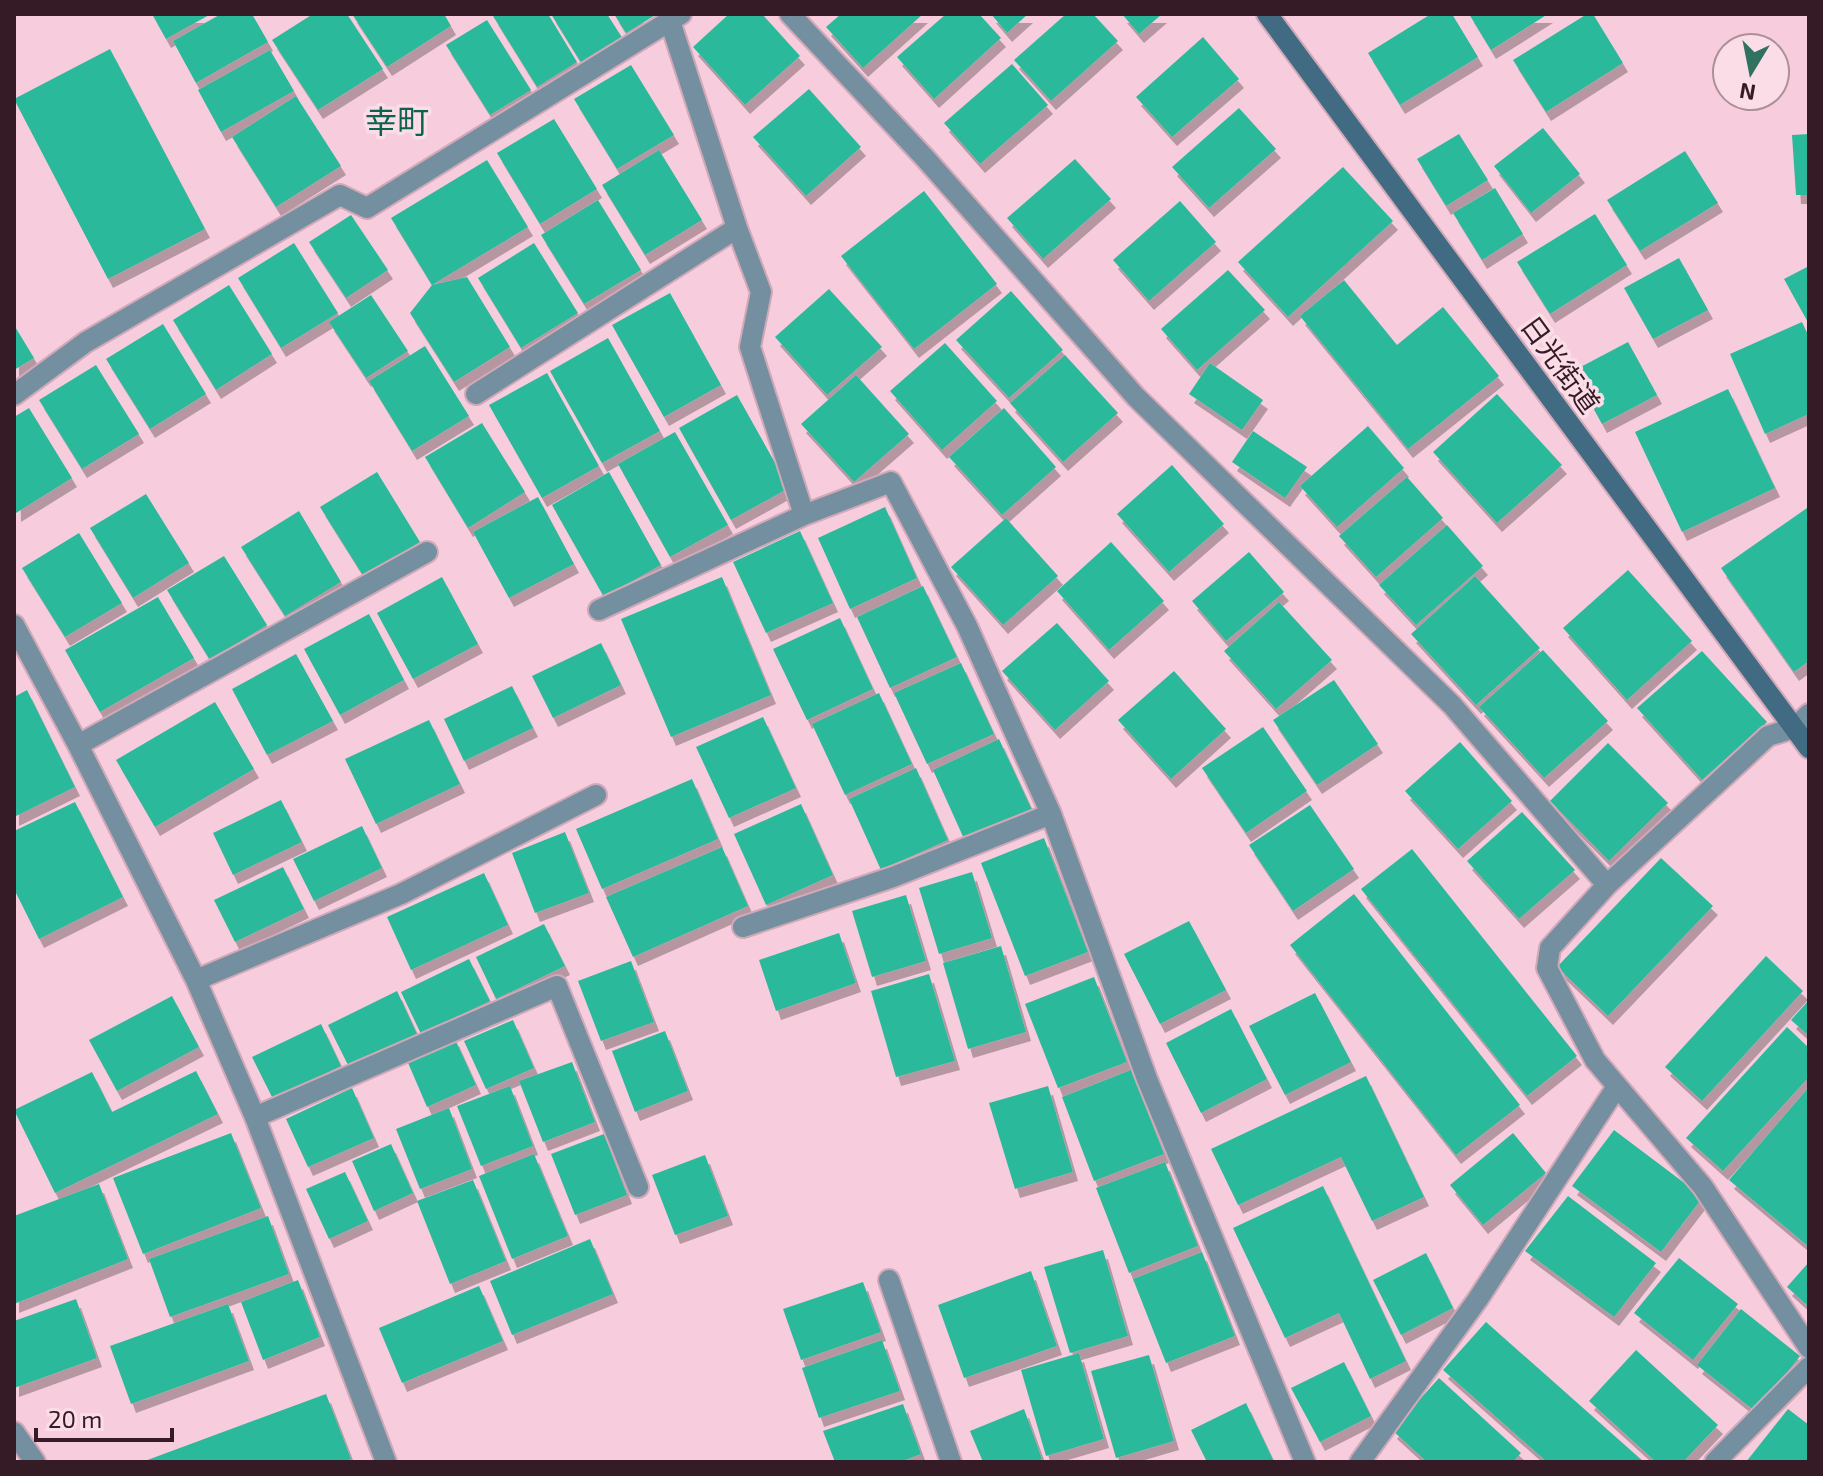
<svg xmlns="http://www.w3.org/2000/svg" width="1823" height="1476" font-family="'Exo 2','Noto Sans JP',sans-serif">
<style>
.building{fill:#2cb99a;filter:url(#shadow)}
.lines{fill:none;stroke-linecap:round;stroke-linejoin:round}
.street-casing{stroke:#d0a9b8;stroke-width:24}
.secondary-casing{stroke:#d0a9b8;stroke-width:24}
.street{stroke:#748f9f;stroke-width:20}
.secondary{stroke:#416b82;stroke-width:20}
.labels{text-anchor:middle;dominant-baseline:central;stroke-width:7;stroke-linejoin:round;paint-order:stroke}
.street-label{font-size:28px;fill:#351b26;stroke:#fbdde8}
.quarter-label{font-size:32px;fill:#0c614f;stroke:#fbdde8}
</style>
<defs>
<filter id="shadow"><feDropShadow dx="5" dy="9" stdDeviation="0" flood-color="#0004"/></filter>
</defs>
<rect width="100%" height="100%" fill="#f7ccdc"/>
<path class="building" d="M152,14H211L166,39Z
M221,14H252L268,42L196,83L173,41Z
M313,14H347L383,69L318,110L272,40Z
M352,14H444L451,26L387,67Z
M496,14H548L577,62L537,87L493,16Z
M551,14H607L623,39L582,64Z
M614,14H657L626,33Z
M729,14H762L800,56L745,105L693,47Z
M841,14H923L863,68L826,27Z
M946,14H979L1001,38L934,99L897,57Z
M991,14H1028L1007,33Z
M1066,14H1093L1118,41L1051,101L1014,60Z
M1122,14H1162L1139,34Z
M1431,14H1452L1478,57L1400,105L1368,53Z
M1469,14H1548L1491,50Z
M1587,14H1593L1623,63L1546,112L1513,60Z
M487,20L531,90L490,115L446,45Z
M1203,37L1239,79L1172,137L1136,97Z
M110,49L205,229L108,279L14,99Z
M270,50L294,91L221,132L198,90Z
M1012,64L1048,105L980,164L944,123Z
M631,65L674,135L617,169L574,99Z
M809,89L861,147L806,196L753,137Z
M296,96L341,166L276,207L232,137Z
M1239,108L1276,149L1209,208L1172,167Z
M554,119L597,189L540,224L497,153Z
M1543,128L1580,174L1531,213L1494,166Z
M1459,134L1488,180L1446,206L1417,159Z
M1809,134V195H1796L1792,135Z
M659,150L702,220L645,255L602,185Z
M1685,151L1718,203L1640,251L1607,200Z
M1075,159L1111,199L1043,259L1007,218Z
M487,160L528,227L432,285L467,277L510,347L454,382L410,313L432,285L391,218Z
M1343,167L1393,221L1288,317L1238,262Z
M1495,188L1523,234L1482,260L1453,213Z
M924,191L997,284L914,349L841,256Z
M598,200L641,270L584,304L541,235Z
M1180,201L1216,242L1149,301L1113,260Z
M1595,214L1627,265L1550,314L1517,262Z
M351,215L388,270L346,298L309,242Z
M294,243L338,313L281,348L238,278Z
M534,243L578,313L521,348L478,278Z
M1679,258L1708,310L1653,339L1624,288Z
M1809,266V324L1784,279Z
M1228,270L1265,310L1197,370L1161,329Z
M1344,280L1397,345L1443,307L1499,376L1408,449L1300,316Z
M229,285L272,354L216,390L173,320Z
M829,289L882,347L827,395L775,337Z
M1011,291L1063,350L1009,398L956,340Z
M670,293L721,385L664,417L612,325Z
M371,295L408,351L366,378L329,322Z
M1802,322L1809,337V414L1765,434L1730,354Z
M163,324L206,394L150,429L106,359Z
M14,325L34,358L14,370Z
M608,338L660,431L602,463L550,371Z
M1628,342L1657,395L1602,424L1573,371Z
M945,343L997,401L942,450L890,391Z
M425,346L469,416L412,451L369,381Z
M1065,355L1118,413L1063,462L1010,403Z
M1210,363L1263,400L1242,430L1189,394Z
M96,365L139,434L82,469L39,400Z
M547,373L599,466L542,498L489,405Z
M856,375L909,434L854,482L801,424Z
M1728,389L1775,488L1682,532L1635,432Z
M1497,394L1562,465L1497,523L1433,452Z
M737,395L789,488L731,520L679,428Z
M29,408L72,478L16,513L14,417Z
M1004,408L1056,467L1002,515L949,457Z
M482,423L525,492L468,528L425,457Z
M1368,426L1404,468L1337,527L1300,486Z
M1253,431L1307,467L1285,498L1232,462Z
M675,432L728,525L670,557L618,464Z
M1172,465L1224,524L1169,572L1117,514Z
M377,472L420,542L364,577L320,507Z
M609,472L661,565L604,597L552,505Z
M1407,477L1443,518L1376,577L1339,536Z
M146,494L189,563L133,598L90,528Z
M538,497L574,564L509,598L473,532Z
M885,507L917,578L850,609L818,538Z
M1807,508L1809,512V661L1794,672L1721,568Z
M299,511L341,582L285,616L241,547Z
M1006,518L1058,576L1003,625L951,567Z
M1447,525L1483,566L1416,625L1379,585Z
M800,531L833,603L766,633L733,562Z
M79,533L122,603L65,637L22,568Z
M1111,542L1164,601L1109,650L1057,591Z
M1249,552L1284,592L1226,641L1192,601Z
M224,556L267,625L210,660L167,590Z
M1628,570L1692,641L1627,700L1563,628Z
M1475,576L1540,648L1476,705L1411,634Z
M442,577L478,644L413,679L377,613Z
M722,577L771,695L671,737L621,619Z
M923,586L957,657L890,688L857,617Z
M158,597L194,658L100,712L65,650Z
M1279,602L1332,660L1276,709L1224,651Z
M369,614L404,680L340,715L304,649Z
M840,618L873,689L807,720L773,649Z
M1057,623L1109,681L1055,730L1002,671Z
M601,643L621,685L553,718L532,676Z
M1543,650L1608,721L1544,778L1479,707Z
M1702,651L1767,722L1702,780L1637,708Z
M296,654L333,721L267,755L232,689Z
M961,663L994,734L927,764L894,693Z
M1174,671L1226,729L1171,779L1118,720Z
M1334,680L1378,744L1317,785L1273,720Z
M512,686L533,728L464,761L444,719Z
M27,690L75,787L14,817V697Z
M879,693L912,764L845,795L812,724Z
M215,702L254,769L155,827L116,760Z
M763,717L796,788L729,818L696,747Z
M429,720L460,784L376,824L345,759Z
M1263,727L1307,791L1246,833L1202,768Z
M999,739L1032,810L965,841L933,770Z
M1460,742L1512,801L1458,849L1405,791Z
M1608,743L1668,803L1609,861L1550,801Z
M916,768L948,840L881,870L849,799Z
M692,779L718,839L602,889L576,829Z
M281,800L302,842L233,875L213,833Z
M75,802L123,897L39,939L14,889V831Z
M801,804L833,875L766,905L734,834Z
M1310,805L1354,869L1293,911L1249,845Z
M1522,812L1575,870L1519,919L1467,861Z
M362,826L382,868L314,901L293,859Z
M565,832L589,893L535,913L512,853Z
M1044,838L1088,952L1025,976L981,863Z
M722,847L748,906L633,957L606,897Z
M1412,849L1577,1056L1527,1096L1361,889Z
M1661,858L1713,906L1608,1016L1557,967Z
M283,867L304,909L235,942L214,900Z
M972,872L992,938L939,954L919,888Z
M484,873L508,925L411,970L387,917Z
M1354,894L1520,1105L1456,1155L1290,945Z
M906,895L926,961L872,977L852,911Z
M1189,921L1226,990L1160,1024L1124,954Z
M544,924L565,966L496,999L476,957Z
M839,933L856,983L776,1011L759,960Z
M1001,946L1026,1032L968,1049L943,963Z
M1766,956L1803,991L1702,1101L1665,1067Z
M469,959L490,1001L421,1034L401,992Z
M631,961L654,1022L601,1041L578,981Z
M929,974L955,1061L896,1077L871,991Z
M1094,977L1127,1062L1058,1088L1025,1004Z
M397,991L417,1034L349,1067L328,1025Z
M1315,993L1351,1062L1285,1095L1249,1026Z
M172,996L199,1047L117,1091L89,1040Z
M1809,1000V1036L1791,1020Z
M1231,1009L1267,1079L1201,1113L1166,1043Z
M513,1020L534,1068L486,1089L464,1041Z
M321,1024L341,1066L273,1099L252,1057Z
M1787,1027L1809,1048V1077L1723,1171L1686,1138Z
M665,1031L688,1091L635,1112L612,1051Z
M454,1037L476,1085L427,1107L406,1058Z
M572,1062L595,1122L543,1142L519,1081Z
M1131,1070L1164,1154L1094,1181L1062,1097Z
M196,1071L218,1114L55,1193L14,1110L92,1072L112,1112Z
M1366,1076L1424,1197L1372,1221L1341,1157L1238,1205L1211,1149Z
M510,1086L533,1146L481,1166L457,1106Z
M1048,1086L1073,1172L1015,1189L989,1103Z
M1809,1087V1247L1729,1180Z
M352,1088L374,1138L308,1167L286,1119Z
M449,1108L472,1169L420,1189L396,1129Z
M1614,1130L1703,1197L1661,1252L1572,1186Z
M231,1133L261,1208L143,1254L113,1178Z
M1513,1133L1546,1173L1483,1225L1450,1185Z
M604,1134L627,1195L575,1215L551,1154Z
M391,1144L413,1193L374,1211L352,1161Z
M534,1154L568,1236L512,1259L479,1176Z
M705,1155L728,1216L675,1235L652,1175Z
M1165,1162L1198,1246L1129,1273L1096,1188Z
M345,1172L368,1221L329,1239L306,1189Z
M473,1180L506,1261L450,1284L417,1201Z
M99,1184L128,1259L14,1304V1216Z
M1323,1186L1406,1361L1370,1379L1339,1313L1285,1338L1233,1228Z
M1568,1196L1656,1263L1614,1317L1525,1251Z
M268,1216L289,1274L170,1317L149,1259Z
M590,1239L613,1294L512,1335L490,1281Z
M1103,1250L1128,1336L1070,1353L1044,1267Z
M1202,1252L1235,1336L1166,1363L1133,1279Z
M1426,1253L1453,1308L1401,1335L1373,1280Z
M1679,1258L1738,1304L1693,1360L1634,1313Z
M1809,1262V1307L1787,1287Z
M1031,1271L1057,1346L964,1378L938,1305Z
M298,1280L320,1337L263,1360L241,1302Z
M863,1282L881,1332L801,1360L783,1309Z
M479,1286L503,1341L402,1383L379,1328Z
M76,1299L97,1358L14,1388V1321Z
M228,1304L249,1361L131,1404L110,1346Z
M1741,1309L1800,1356L1756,1412L1697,1365Z
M1486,1322L1644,1462H1547L1443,1370Z
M882,1340L900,1391L819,1418L802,1368Z
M1636,1350L1718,1425L1683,1462H1656L1589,1401Z
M1079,1353L1104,1439L1046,1456L1021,1370Z
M1149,1355L1174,1441L1116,1458L1091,1371Z
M1344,1362L1371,1416L1320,1442L1291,1388Z
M1439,1378L1521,1453L1513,1462H1427L1392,1430Z
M326,1394L351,1459L344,1462H142Z
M1246,1403L1274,1462H1207L1191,1430Z
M903,1404L921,1454L900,1462H835L823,1431Z
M1024,1409L1042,1459L1036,1462H983L970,1431Z
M1788,1409L1809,1425V1462H1746Z"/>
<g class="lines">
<g class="street-casing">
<path id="street" d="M790,14L925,158L1136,397L1452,705L1607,885
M670,21L737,228L761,292L750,347L804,515L891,482L967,626L1051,814L1147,1079L1305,1462
M476,394L737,228
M14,395L86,342L340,195L367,208L681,14
M599,610L804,515
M14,625L78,745L196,980L255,1117L386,1462
M1809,714L1794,728L1768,736L1607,885L1550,948L1547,968L1595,1060L1703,1187L1809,1348
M78,745L427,552
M743,927L893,877L1051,814
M196,980L401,894L596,795
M255,1117L557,986L638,1187
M889,1280L951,1462
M14,1432L35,1462
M1360,1462L1478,1299L1616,1088
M1715,1462L1809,1367"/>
</g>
<g class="secondary-casing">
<path id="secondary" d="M1267,14L1809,748"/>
</g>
<use href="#street" class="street"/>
<use href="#secondary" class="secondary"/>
</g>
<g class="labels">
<g class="street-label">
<text transform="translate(1561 364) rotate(54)">日光街道</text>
</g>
<g class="quarter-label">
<text x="397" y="120">幸町</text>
</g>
</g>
<rect width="1823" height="1476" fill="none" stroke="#351b26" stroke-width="32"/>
<g transform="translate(1751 72) rotate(190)"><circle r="38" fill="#fbdde8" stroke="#ac8f9a" stroke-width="2"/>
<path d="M0-6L14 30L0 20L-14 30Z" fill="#307160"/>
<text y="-12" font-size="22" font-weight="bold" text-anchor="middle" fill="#351b26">N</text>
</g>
<path d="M36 1428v12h136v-12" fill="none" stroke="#351b26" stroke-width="4"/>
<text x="48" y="1428" font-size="24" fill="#351b26" stroke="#fbdde8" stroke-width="6" paint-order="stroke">20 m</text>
</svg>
